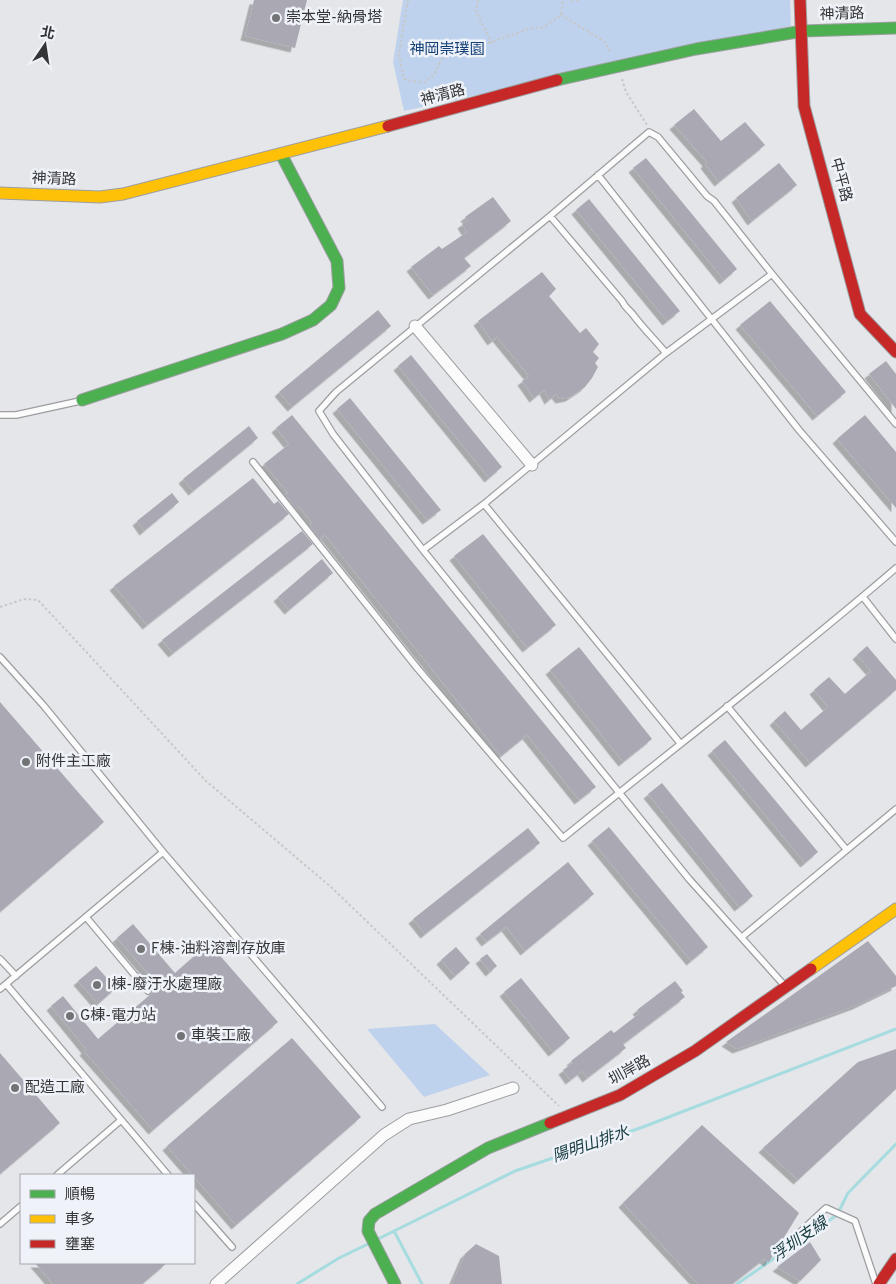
<svg xmlns="http://www.w3.org/2000/svg" width="896" height="1284" font-family="Overpass,'Noto Sans TC',sans-serif">
<style>
.green{fill:#bfd2ed}
.lines{fill:none;stroke-linecap:round;stroke-linejoin:round}
.stream{stroke:#a6dce0;stroke-width:3}
.building{fill:#aaa9b3;filter:url(#shadow)}
.lane-casing{stroke:#9c9ea0;stroke-width:8}
.street-casing{stroke:#9c9ea0;stroke-width:13}
.fast-casing{stroke:#9c9ea0;stroke-width:13}
.slow-casing{stroke:#9c9ea0;stroke-width:13}
.jam-casing{stroke:#9c9ea0;stroke-width:13}
.path{stroke:#c7c7c8;stroke-width:2;stroke-dasharray:2.5 2.5;stroke-linecap:butt}
.lane{stroke:#fbfbfc;stroke-width:5.5}
.street{stroke:#fbfbfc;stroke-width:11}
.fast{stroke:#4caf50;stroke-width:11}
.slow{stroke:#ffc107;stroke-width:11}
.jam{stroke:#c62828;stroke-width:11}
.poi-dot{fill:#727375;stroke:#eff3f9;stroke-width:2}
.labels{text-anchor:middle;dominant-baseline:central;stroke-width:5;stroke-linejoin:round;paint-order:stroke}
.street-label{font-size:15px;fill:#343537;stroke:#eff3f9}
.poi-label{font-size:15px;fill:#343537;stroke:#eff3f9;text-anchor:start}
.park-label{font-size:15px;fill:#123e75;stroke:#eff3f9}
.water-label{font-size:16px;font-style:italic;fill:#183d3f;stroke:#eff3f9}
</style>
<defs>
<filter id="shadow"><feDropShadow dx="-4.5" dy="4.5" stdDeviation="0" flood-color="#0004"/></filter>
</defs>
<rect width="100%" height="100%" fill="#e4e6e9"/>
<path class="green" d="M403,0H790L791,26L404,111L393,62Z
M435,1024L490,1075L424,1097L367,1029Z"/>
<g class="lines">
<path class="stream" d="M394,1231L422,1284
M378,1239L515,1171L643,1127L896,1029
M297,1284L339,1258L368,1244
M737,1284L837,1215L848,1193L896,1144"/>
</g>
<path class="building" d="M254,0H307L295,48L245,36Z
M694,109L721,141L745,122L765,145L719,182L705,164L707,162L674,125Z
M646,158L737,269L724,280L633,168Z
M779,163L797,185L752,221L736,198Z
M493,197L511,221L464,258L471,266L433,295L411,267L439,246L442,249L467,232L462,224L468,220L465,217Z
M589,199L680,311L667,321L576,210Z
M542,272L556,289L549,296L580,333L586,328L599,344L593,352L599,358L595,363L598,367L592,378L585,387L570,397L560,399L556,394L549,400L544,390L534,398L522,381L529,376L497,337L492,341L478,321Z
M770,301L846,392L817,416L740,325Z
M378,310L391,326L292,407L279,392Z
M411,355L502,467L489,478L398,366Z
M886,361L896,374V409L869,374Z
M350,398L441,510L427,520L337,409Z
M292,415L596,787L579,800L527,735L501,756L325,535L320,539L309,525L312,523L299,506L296,509L285,495L288,493L264,464L289,444L276,428Z
M865,415L896,452V508L837,439Z
M249,426L258,438L193,491L183,479Z
M253,478L274,504L278,501L289,514L147,625L114,586Z
M172,493L179,502L144,531L137,521Z
M302,531L313,544L173,653L162,640Z
M483,534L556,625L527,648L454,556Z
M322,559L333,573L289,610L278,597Z
M867,646L896,680V690L810,763L774,721L785,711L801,730L828,707L814,690L829,677L845,694L871,671L857,655Z
M579,647L652,739L623,762L550,670Z
M0,702L104,822L0,912Z
M725,740L818,852L805,863L712,751Z
M662,783L753,896L739,907L648,794Z
M609,827L708,947L691,961L592,841Z
M528,828L540,843L425,934L413,919Z
M568,862L594,894L525,951L506,927L486,942L480,934Z
M133,924L175,973L209,943L278,1022L153,1130L84,1051L86,1049L51,1006L63,996L98,1039L151,994L159,986L117,938Z
M868,941L896,976V986L857,1005L737,1049L726,1042Z
M456,947L470,963L455,976L441,960Z
M487,954L497,966L490,972L480,959Z
M96,966L116,988L98,1004L78,981Z
M521,978L570,1038L553,1052L504,992Z
M675,981L683,991L681,992L685,997L623,1044L626,1048L587,1078L582,1071L570,1080L563,1070L573,1063L571,1061L611,1030L614,1033L640,1013L637,1010Z
M292,1038L361,1117L236,1225L167,1146Z
M896,1049V1089L798,1180L763,1148L858,1062Z
M0,1053L60,1123L0,1174Z
M702,1125L799,1213L769,1262L764,1259L732,1284H698L623,1203Z
M810,1242L821,1260L800,1281L777,1267Z
M476,1244L499,1256L502,1284H452L465,1254Z
M35,1263H167L142,1284H53Z"/>
<g class="lines">
<g class="lane-casing">
<path id="lane" d="M598,175L799,430L896,542
M550,216L622,301C625,308 630,310 634,316C644,329 655,340 666,353
M0,415H16L80,401
M253,462L418,669L563,838C674,748 787,662 896,568
M484,504L680,743
M423,550L484,504L666,353L772,274
M863,597L896,639
M0,657L44,706L163,852L382,1107
M727,706L846,849
M86,917L148,991
M742,937L896,809
M0,959L16,976
M6,984L168,1175
M784,985L689,879L423,550L333,434L319,411L336,392L550,216L649,132L658,137L707,196L714,201L772,274L896,424
M0,989L163,852
M57,1175L120,1121
M194,1204L232,1247
M0,1224L21,1206
M796,1236L826,1208L855,1221L876,1284"/>
</g>
<g class="street-casing">
<path id="street" d="M415,326L532,465
M216,1284L384,1135L409,1119L447,1110L513,1088"/>
</g>
<g class="fast-casing">
<path id="fast" d="M557,80L696,49L803,31L896,28
M82,400L282,334L313,320L331,305L339,288L337,261L281,154
M395,1284L368,1231L369,1221L375,1214L488,1148L550,1123"/>
</g>
<g class="slow-casing">
<path id="slow" d="M0,193L100,197L123,194L388,126
M811,969L896,909"/>
</g>
<g class="jam-casing">
<path id="jam" d="M800,0L804,106L860,314L896,352
M388,126L557,80
M550,1123L620,1095L695,1051L811,969
M879,1284L896,1259"/>
</g>
<path class="path" d="M408,0L399,54L404,79L424,83L433,76L442,59L529,29L544,27L561,15L563,0
M478,0L476,12L492,43
M571,0H580
M561,15L605,42L611,54
M622,79L626,92L647,125
M0,607L24,599L38,600L206,781L331,887L559,1106"/>
<use href="#lane" class="lane"/>
<use href="#street" class="street"/>
<use href="#fast" class="fast"/>
<use href="#slow" class="slow"/>
<use href="#jam" class="jam"/>
</g>
<g class="poi-dot">
<circle cx="276" cy="18" r="5"/>
<circle cx="26" cy="762" r="5"/>
<circle cx="141" cy="949" r="5"/>
<circle cx="97" cy="985" r="5"/>
<circle cx="70" cy="1016" r="5"/>
<circle cx="181" cy="1036" r="5"/>
<circle cx="15" cy="1088" r="5"/>
</g>
<g class="labels">
<g class="street-label">
<text transform="translate(842 15) rotate(-2)">神清路</text>
<text transform="translate(443 96) rotate(-15)">神清路</text>
<text transform="translate(54 180) rotate(2)">神清路</text>
<text transform="translate(840 180) rotate(75)">中平路</text>
<text transform="translate(630 1071) rotate(-29)">圳岸路</text>
</g>
<g class="poi-label">
<text x="286" y="18">崇本堂-納骨塔</text>
<text x="36" y="762">附件主工廠</text>
<text x="151" y="949">F棟-油料溶劑存放庫</text>
<text x="107" y="985">I棟-廢汙水處理廠</text>
<text x="80" y="1016">G棟-電力站</text>
<text x="191" y="1036">車裝工廠</text>
<text x="25" y="1088">配造工廠</text>
</g>
<g class="park-label">
<text x="447" y="50">神岡崇璞園</text>
</g>
<g class="water-label">
<text transform="translate(591 1145) rotate(-19)">陽明山排水</text>
<text transform="translate(800 1240) rotate(-35)">浮圳支線</text>
</g>
</g>
<rect x="20" y="1174" width="175" height="90" fill="#eff3f9" stroke="#a4a7ab"/>
<rect x="30" y="1190" width="25" height="8" fill="#4caf50" stroke="#a4a7ab"/>
<text x="65" y="1199" font-size="15" fill="#343537">順暢</text>
<rect x="30" y="1215" width="25" height="8" fill="#ffc107" stroke="#a4a7ab"/>
<text x="65" y="1224" font-size="15" fill="#343537">車多</text>
<rect x="30" y="1240" width="25" height="8" fill="#c62828" stroke="#a4a7ab"/>
<text x="65" y="1249" font-size="15" fill="#343537">壅塞</text>
<g transform="translate(45 45) rotate(13)" stroke="#eff3f9" stroke-width="4" paint-order="stroke">
<path d="M0-4L9 19L0 12L-9 19Z" fill="#343537"/>
<text y="-8" font-size="14" font-weight="bold" text-anchor="middle" fill="#343537">北</text>
</g>
</svg>
